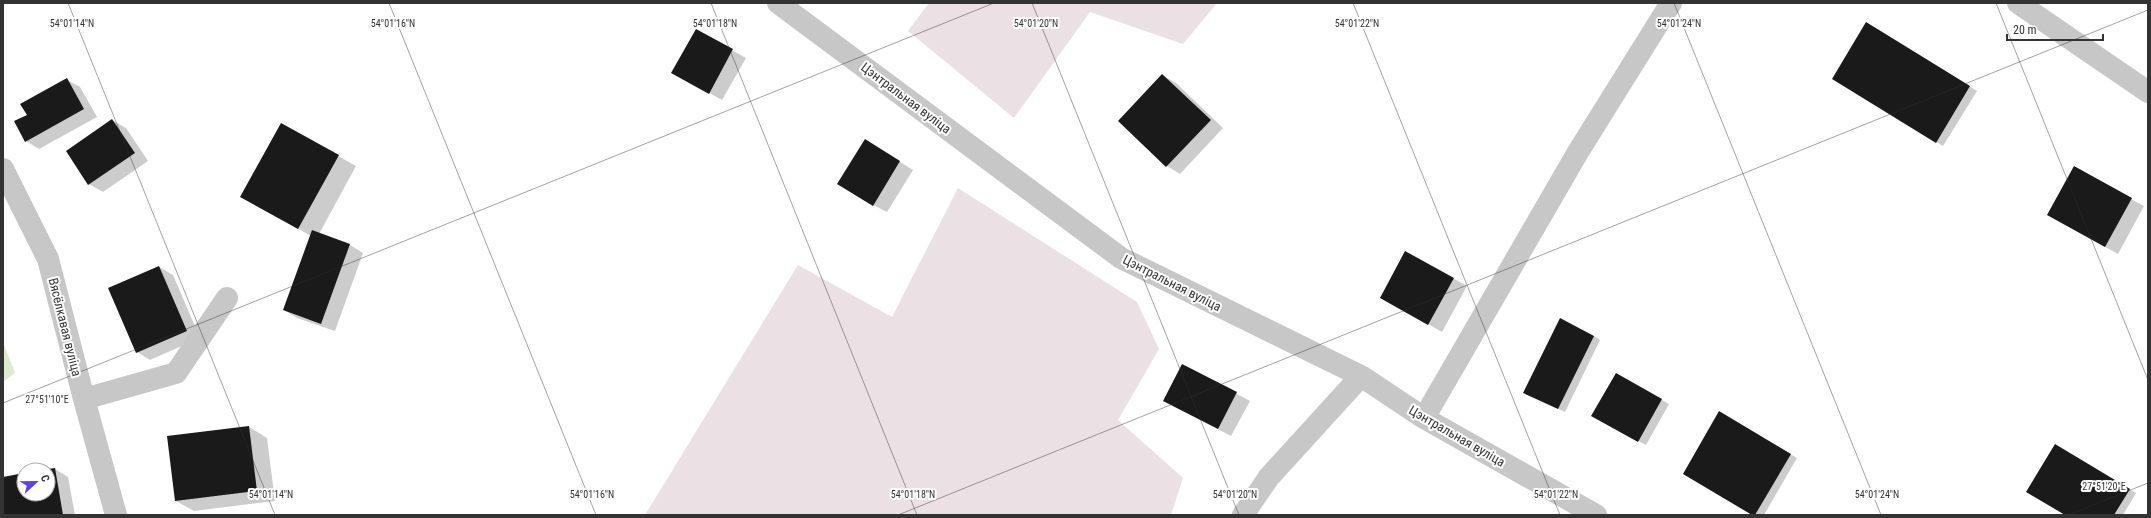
<svg xmlns="http://www.w3.org/2000/svg" width="2151" height="518" font-family="'Roboto Condensed',sans-serif">
<style>
.green{fill:#ebe0e3}
.water{fill:#dbecd1}
.shadow{fill:#0003}
.building{fill:#1a1a1a}
.lines{fill:none;stroke-linecap:round;stroke-linejoin:round}
.minor{stroke:#c7c7c7;stroke-width:22}
.ticks{fill:none;stroke:#333;stroke-width:1;stroke-opacity:0.45}
.labels{text-anchor:middle;dominant-baseline:central;stroke-width:4;stroke-linejoin:round;paint-order:stroke}
.street-label{font-size:13px;fill:#333;stroke:#fff}
.ticks-label{font-size:10px;text-anchor:middle;fill:#333;stroke:#fff;stroke-width:4;stroke-linejoin:round;paint-order:stroke}
</style>
<rect width="100%" height="100%" fill="#fff"/>
<path class="green" d="M929,3H1217L1183,44L1090,12L1014,118L908,31Z
M958,188L1137,302L1159,349L1118,420L1183,478L1171,515H645L798,265L892,317Z"/>
<path class="water" d="M3,342L15,373L3,382Z"/>
<path class="shadow" d="M1874,27L1977,91L1943,146L1833,79Z
M696,30L746,58L722,100L673,73Z
M1162,75L1176,83L1223,128L1180,174L1167,166Z
M67,80L80,87L97,117L39,149L26,141L28,115Z
M112,120L126,128L148,161L103,192L89,184Z
M878,148L913,170L887,212L873,205Z
M338,156L356,166L319,234L350,245L363,253L335,331L297,318L284,310L311,236L260,207Z
M2131,199L2144,206L2118,254L2061,222Z
M1406,252L1467,286L1442,332L1381,297Z
M159,267L173,275L200,338L150,360L137,352Z
M1594,336L1600,340L1565,412L1532,396Z
M1182,365L1250,401L1231,436L1178,408Z
M1616,374L1669,404L1646,445L1593,416Z
M1719,413L1797,458L1764,515H1754Z
M249,427L267,438L275,501L194,511L176,501Z
M2055,445L2136,493L2123,515H2067Z
M55,469L68,477L75,515H3V478L24,474V494H48V470Z"/>
<path class="building" d="M1866,22L1970,86L1936,143L1832,79Z
M696,29L733,49L709,94L671,73Z
M1162,74L1211,120L1166,167L1118,121Z
M67,78L84,109L25,142L14,121L27,115L20,104Z
M112,119L135,153L88,185L66,151Z
M281,123L339,155L298,229L240,197Z
M865,139L900,161L873,206L837,184Z
M2074,166L2132,198L2105,247L2047,215Z
M312,230L350,244L321,324L283,310Z
M1405,251L1454,278L1428,325L1380,298Z
M159,266L187,331L136,353L108,288Z
M1560,318L1594,336L1558,409L1523,393Z
M1182,364L1237,392L1218,429L1163,401Z
M1616,373L1662,399L1638,442L1591,416Z
M1719,411L1791,454L1755,515H1752L1683,474Z
M249,426L257,491L175,501L167,436Z
M2055,444L2130,489L2114,515H2065L2026,492Z
M55,468L63,515H3V477L24,473V494H48V469Z"/>
<g class="lines">
<path class="minor" d="M778,3L1121,258L1361,376L1424,418L1596,515
M2018,3L2148,92
M3,169L48,259L84,399L116,515
M84,399L176,373L227,298
M1424,418L1578,152L1671,3
M1243,515L1269,477L1361,376"/>
</g>
<path class="ticks" d="M68,3L275,515M389,3L596,515M711,3L917,515M1032,3L1239,515M1353,3L1560,515M1674,3L1881,515M1996,3L2148,380M3,403L994,3M898,515L2148,10M2068,515L2148,483"/>
<g class="labels">
<g class="street-label">
<text transform="translate(906 98) rotate(37)">Цэнтральная вуліца</text>
<text transform="translate(1172 283) rotate(27)">Цэнтральная вуліца</text>
<text transform="translate(65 327) rotate(76)">Вясёлкавая вуліца</text>
<text transform="translate(1457 436) rotate(30)">Цэнтральная вуліца</text>
</g>
</g>
<g class="ticks-label">
<text x="72" y="27">54°01'14"N</text>
<text x="393" y="27">54°01'16"N</text>
<text x="715" y="27">54°01'18"N</text>
<text x="1036" y="27">54°01'20"N</text>
<text x="1357" y="27">54°01'22"N</text>
<text x="1679" y="27">54°01'24"N</text>
<text x="47" y="403">27°51'10"E</text>
<text x="2104" y="490">27°51'20"E</text>
<text x="271" y="498">54°01'14"N</text>
<text x="592" y="498">54°01'16"N</text>
<text x="913" y="498">54°01'18"N</text>
<text x="1235" y="498">54°01'20"N</text>
<text x="1556" y="498">54°01'22"N</text>
<text x="1877" y="498">54°01'24"N</text>
</g>
<rect width="2151" height="518" fill="none" stroke="#333333" stroke-width="8"/>
<g transform="translate(36 482) rotate(68)"><circle r="19" fill="#ffffff" stroke="#adadad"/>
<path d="M0-3L7 15L0 10L-7 15Z" fill="#5d44db"/>
<text y="-6" font-size="11" font-weight="bold" text-anchor="middle" fill="#333333">С</text>
</g>
<path d="M2007 34v6h96v-6" fill="none" stroke="#333333" stroke-width="2"/>
<text x="2013" y="34" font-size="12" fill="#333333" stroke="#ffffff" stroke-width="3" paint-order="stroke">20 m</text>
</svg>
